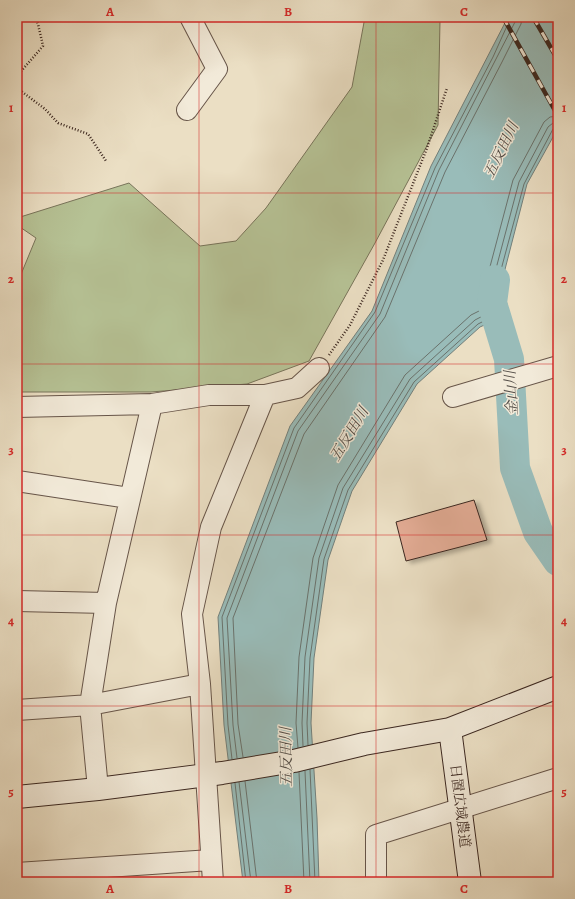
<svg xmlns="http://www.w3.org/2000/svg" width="575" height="899" font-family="Alegreya,'Noto Serif JP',serif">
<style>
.green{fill:#b6c295;stroke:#78745a}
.water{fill:#99bcb9;stroke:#73807c}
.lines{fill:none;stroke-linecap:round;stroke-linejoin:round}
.shore{stroke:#6a726c;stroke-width:1}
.river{stroke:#99bcb9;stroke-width:30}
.building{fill:#e2ab94;stroke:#3b2720;filter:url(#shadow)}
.street-casing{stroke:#675549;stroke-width:22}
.secondary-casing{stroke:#3b2720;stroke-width:24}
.path{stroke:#3b2720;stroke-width:2.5;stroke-dasharray:1 2;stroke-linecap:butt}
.street{stroke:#f2ead9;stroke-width:20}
.secondary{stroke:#f2ead9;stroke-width:22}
.rail-casing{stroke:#3b2720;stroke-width:4.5}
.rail{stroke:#f2ead9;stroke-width:3;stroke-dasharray:9;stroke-linecap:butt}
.grid{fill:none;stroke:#d62828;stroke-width:1;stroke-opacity:0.55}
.labels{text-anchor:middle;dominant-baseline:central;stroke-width:3;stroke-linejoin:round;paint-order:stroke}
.street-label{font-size:14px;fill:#3b2720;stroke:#f2ead9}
.water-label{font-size:15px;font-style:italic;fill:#524c46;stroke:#f2ead9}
.neatline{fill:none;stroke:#d62828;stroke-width:1.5}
.grid-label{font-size:13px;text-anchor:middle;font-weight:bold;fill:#d62828}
</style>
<defs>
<filter id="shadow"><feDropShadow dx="4.5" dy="2.5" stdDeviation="2" flood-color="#0004"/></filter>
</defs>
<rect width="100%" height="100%" fill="#ebdfc4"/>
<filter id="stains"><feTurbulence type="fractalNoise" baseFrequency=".005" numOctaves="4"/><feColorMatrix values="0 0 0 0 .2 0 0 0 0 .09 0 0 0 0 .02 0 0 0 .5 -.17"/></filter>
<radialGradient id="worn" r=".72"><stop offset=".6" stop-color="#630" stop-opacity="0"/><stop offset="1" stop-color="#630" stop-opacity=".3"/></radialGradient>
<path class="green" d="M365,17H486L485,19L440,20L438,125L375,243L309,361L247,384L151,392H17V284L36,238L17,225V218L129,183L200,246L236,241L266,208L352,87Z"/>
<path class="water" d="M508,17H558V128L527,184L502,281L509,314L480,327L417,384L352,491L328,560L314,658L311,723L317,818L319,882H243L224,725L218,617L290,426L372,311L431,166Z"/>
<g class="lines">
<path class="shore" d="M308,745L307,723L310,658L324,559L348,490L414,382L478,324L504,311L498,281L524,184L553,129L558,127
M303,746L302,723L305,657L319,558L343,488L410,379L475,320L498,308L493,280L519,182L548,127L553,123L558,122
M298,748L296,723L299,657L313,558L338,485L405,375L471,315L491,305L487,284V278L513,180L544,122L550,117L558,116
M243,757L238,724L233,618L304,434L385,317L445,172L502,62L521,24L522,17
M237,758L233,725L227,618L298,431L380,314L439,170L515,22L516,17
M232,759L228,725L222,617L294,428L375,312L435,168L493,57L511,17
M310,769L315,882
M305,771L310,882
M299,772L304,882
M245,781L257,882
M239,782L251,882
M235,783L246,882"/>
<path class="river" d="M495,280L492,303L509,359L515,468L538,532L558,561"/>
</g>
<path class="building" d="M474,500L487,540L406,561L396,522Z"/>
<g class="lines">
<g class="street-casing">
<path id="street" d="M187,110L217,69L190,17
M453,397L558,366
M17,407L152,404L209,395H265L297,388L319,368
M17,481L129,498
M17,601L106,603
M17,710L90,705L200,684
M98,789L90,705L106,603L152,404
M17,873L211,860
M213,882L200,684L192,614L211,527L265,395
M376,882V835L558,778"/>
</g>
<g class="secondary-casing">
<path id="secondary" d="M450,729L470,882
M17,797L98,789L222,773L294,761L364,744L450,729L558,687"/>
</g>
<path class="path" d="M17,76L43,46L38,24L35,17
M17,88L45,109L58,123L88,134L106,161
M329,355L350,325L383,260L427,148L447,88"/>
<use href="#street" class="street"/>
<use href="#secondary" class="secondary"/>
<g class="rail-casing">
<path id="rail" d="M503,17L558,116
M533,17L558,60"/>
</g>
<use href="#rail" class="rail"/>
</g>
<path class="grid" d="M199,17V882M376,17V882M17,193H558M17,364H558M17,535H558M17,706H558"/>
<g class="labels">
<g class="street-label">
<text transform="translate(460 806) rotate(83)">日置広域農道</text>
</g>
<g class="water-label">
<text transform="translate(501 150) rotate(-64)">五反田川</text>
<text transform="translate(511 393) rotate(-93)">金山川</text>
<text transform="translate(349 434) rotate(-59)">五反田川</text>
<text transform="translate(286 757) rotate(-91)">五反田川</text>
</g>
</g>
<rect width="575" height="899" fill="none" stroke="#ebdfc4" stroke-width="44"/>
<rect x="22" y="22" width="531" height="855" class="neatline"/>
<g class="grid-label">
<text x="110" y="16">A</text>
<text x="288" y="16">B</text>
<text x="464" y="16">C</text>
<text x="11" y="112">1</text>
<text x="564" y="112">1</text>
<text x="11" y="283">2</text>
<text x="564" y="283">2</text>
<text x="11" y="454">3</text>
<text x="564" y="454">3</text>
<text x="11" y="625">4</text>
<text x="564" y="625">4</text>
<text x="11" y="796">5</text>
<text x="564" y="796">5</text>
<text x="110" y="893">A</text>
<text x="288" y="893">B</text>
<text x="464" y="893">C</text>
</g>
<rect width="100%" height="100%" filter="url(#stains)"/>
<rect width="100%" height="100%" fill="url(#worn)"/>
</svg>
